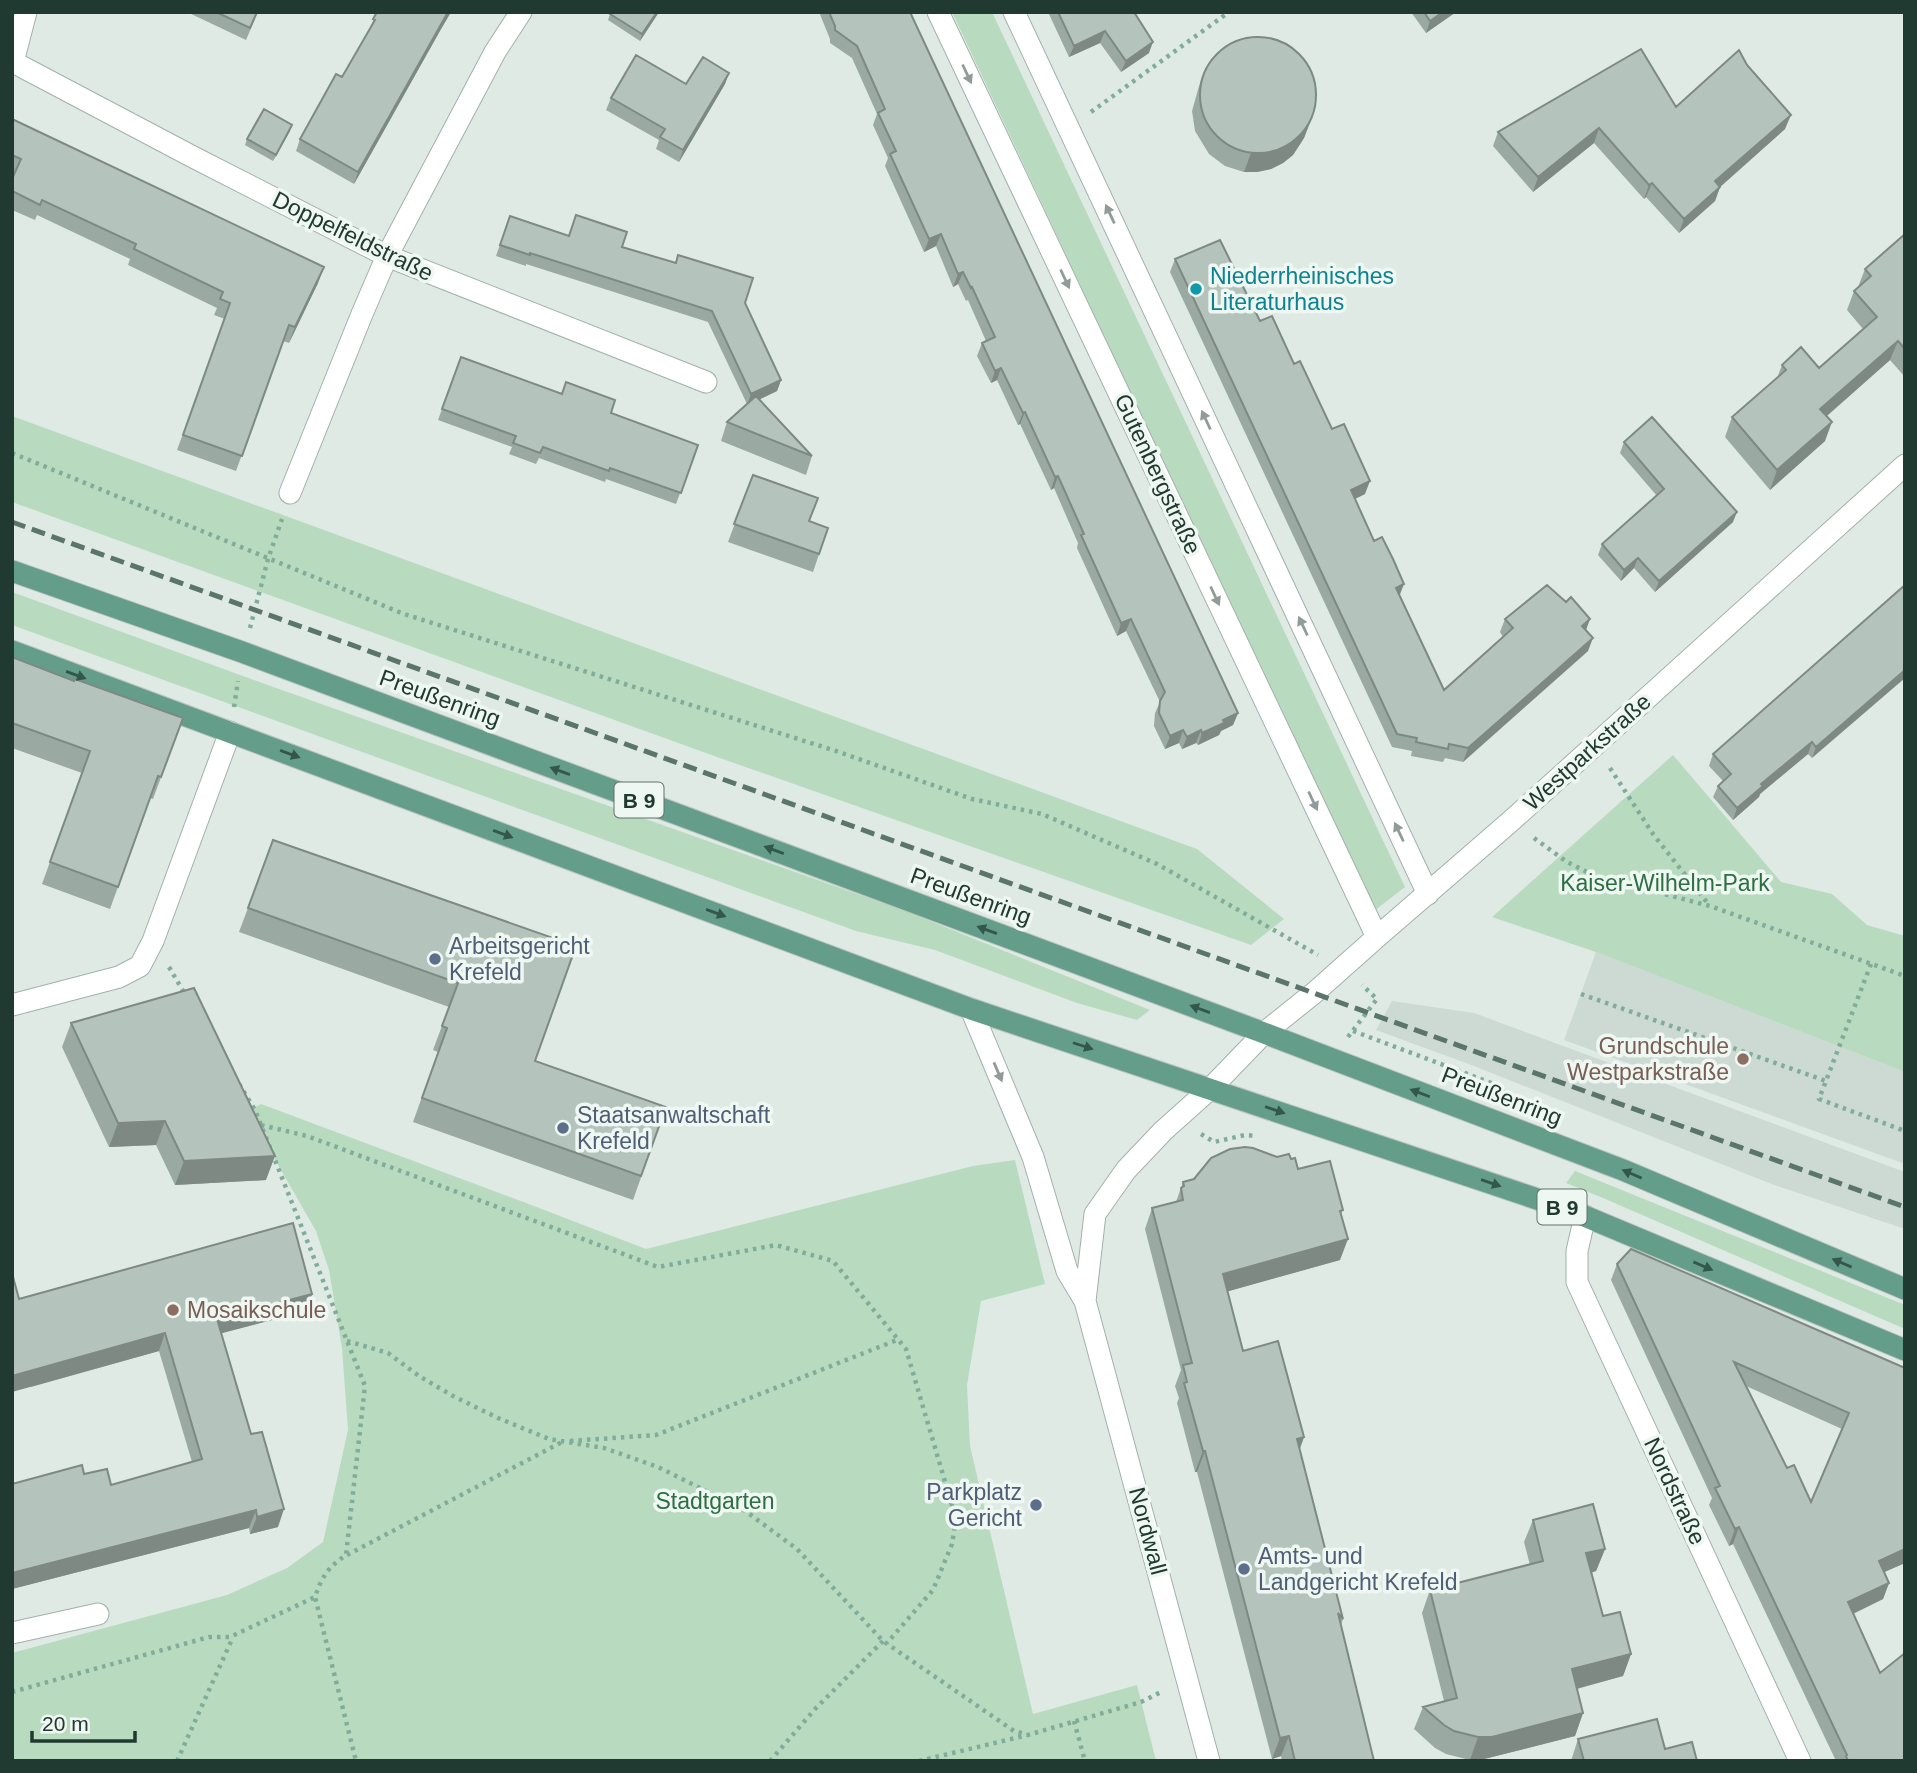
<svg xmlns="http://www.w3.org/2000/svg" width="1917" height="1773" font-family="Helvetica,sans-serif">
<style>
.built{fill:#cdd9d3}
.green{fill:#b8dbbf}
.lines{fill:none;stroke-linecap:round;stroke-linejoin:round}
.minor-casing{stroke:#a2b1ab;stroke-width:23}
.major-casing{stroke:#bcc4c1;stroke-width:23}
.path{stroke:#80ad9b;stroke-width:4.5;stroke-dasharray:3.5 5;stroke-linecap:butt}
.minor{stroke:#fff;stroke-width:21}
.major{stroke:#649e8b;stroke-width:21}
.rail{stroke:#5a756c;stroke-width:5;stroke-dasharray:14 7;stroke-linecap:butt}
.wall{fill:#9ba9a3;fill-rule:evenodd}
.shaded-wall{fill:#7e8984}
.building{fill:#b4c4bd;stroke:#7e8984;stroke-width:2;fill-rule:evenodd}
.oneway{fill:#909c98}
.oneway2{fill:#34574c}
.culture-dot{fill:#0f9aa8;stroke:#eff7f2;stroke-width:2.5}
.service-dot{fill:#5c6f8a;stroke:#eff7f2;stroke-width:2.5}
.education-dot{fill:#8d6e63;stroke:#eff7f2;stroke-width:2.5}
.labels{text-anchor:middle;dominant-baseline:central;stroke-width:7;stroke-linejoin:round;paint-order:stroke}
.shield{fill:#eff7f2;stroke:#5e726b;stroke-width:2}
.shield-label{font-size:21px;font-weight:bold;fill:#203931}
.street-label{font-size:23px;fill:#203931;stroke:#eff7f2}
.culture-label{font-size:23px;fill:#0d838f;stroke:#eff7f2;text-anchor:start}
.park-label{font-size:23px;fill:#2c6f41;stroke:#eff7f2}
.service-label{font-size:23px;fill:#4e5e75;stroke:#eff7f2;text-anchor:start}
.education-label{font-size:23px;fill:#785e54;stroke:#eff7f2;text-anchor:end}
</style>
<rect width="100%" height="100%" fill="#dfeae4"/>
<path class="built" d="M1596,952L1905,1072V1164L1564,1040Z
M1392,1001L1474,1013L1905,1172V1229L1774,1185L1474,1066L1376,1030Z"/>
<path class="green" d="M952,12H992L1405,887L1374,911Z
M12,416L1197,849L1284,919L1251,945L717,757L12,502Z
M12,592L279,689L908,912L1150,1010L1137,1020L1077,1003L935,950L856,931L12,625Z
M1673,755L1781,882L1832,894L1867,925L1905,936V1072L1596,952L1492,917Z
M261,1104L513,1198L646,1249L973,1166L1015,1160L1045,1284L981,1301L967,1385L970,1446L1033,1714L1137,1685L1156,1761H12V1653L227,1595L287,1568L323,1542L348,1430L342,1348L329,1270L316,1231L247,1111Z
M1575,1171L1905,1305V1329L1603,1198L1566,1183Z"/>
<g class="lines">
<g class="minor-casing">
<path id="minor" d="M26,12L13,62L195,158L387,256L706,382
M938,12L1377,937
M1014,12L1428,894
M290,493L362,314L387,256L495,52L521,12
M12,1005L119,977L140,966L153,941L230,732
M971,1009L1033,1157L1067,1271L1085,1301L1209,1761
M1585,1216L1577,1251V1282L1800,1761
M1085,1301L1095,1214L1126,1170L1163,1131L1211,1088L1264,1033L1314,993L1377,937L1511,821L1905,465
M12,1633L98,1614"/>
</g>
<g class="major-casing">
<path id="major" d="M12,571L242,652L1264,1033L1623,1170L1905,1289
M12,651L971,1009L1570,1210L1905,1350"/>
</g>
<path class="path" d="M1091,112L1229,12
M12,453L404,614L836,751L972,799L1042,814L1157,864L1318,955
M250,628L268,559L282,519
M234,707L238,681
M1610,768L1653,834L1709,905
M1534,838L1567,862L1595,876L1710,906L1905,976
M1871,964L1819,1099L1905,1131
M169,967L186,996
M1581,994L1826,1081
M1353,1031L1499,1086L1506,1095
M1348,1037L1377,999L1362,985
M239,1084L255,1110L365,1386L346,1555C327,1568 322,1577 315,1597L356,1761
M261,1125L307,1136L658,1267L776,1245L833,1261L906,1349L956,1519L952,1544L933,1590L887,1643
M1201,1134L1214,1142L1245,1135L1256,1136
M347,1341L388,1353L419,1376L453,1396L498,1418L549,1439L604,1448L658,1467L744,1510L797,1549L883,1641L1014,1731L1028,1735L1141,1702L1161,1692
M570,1441L656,1435L897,1340
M347,1555L562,1442
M12,1692L209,1637H230L315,1597
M1074,1721L1085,1761
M177,1761L233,1637
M770,1761L816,1708L883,1641
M919,1761L1028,1735"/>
<use href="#minor" class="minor"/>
<use href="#major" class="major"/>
<path class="rail" d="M12,522L1905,1207"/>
</g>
<path class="wall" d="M187,12H258L246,40Z
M377,12H451L441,29L354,184L296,151L300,139L342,77L369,30Z
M611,12H659L640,41L608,20Z
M819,12H910L1238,713L1233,725L1221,731L1219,735L1198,745L1196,743L1182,749L1179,743L1165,749L1154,726L1155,713L1160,702L1126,631L1117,636L1077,548L1078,543L1054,488L1051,490L1020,424L1018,425L997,380L991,383L977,356L982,343L986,341L968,300L966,301L958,284L953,287L936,246L924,252L885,166L888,158L873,125L877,114L852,58L830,43V39Z
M1048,12H1134L1149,53L1121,72L1100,43L1069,57Z
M1411,12H1456L1426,33Z
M1206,67L1311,120L1304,138L1293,155L1283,163L1271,169L1257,172H1244L1225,166L1209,154L1195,131L1192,111L1199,86Z
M729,73L725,84L679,162L656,149L659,140L606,110L611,98L686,84Z
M1676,107L1785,129L1720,187L1715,201L1679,233L1646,197L1644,199L1594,143L1533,192L1493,146L1498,132Z
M12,119L318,283L289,343L283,341L236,471L177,450L225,319L214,315L217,308L128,265L130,259L37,215L35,220L12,210V179L14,174L12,173Z
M290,131L273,161L245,145L247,139Z
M510,216L569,236L622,247L745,303L781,380L777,391L759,400L812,456L806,475L721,441L727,422L747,404L708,322L526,264V266L496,256Z
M1905,234V377L1890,360L1827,416L1825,441L1770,490L1725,437L1732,417L1777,378L1782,365L1819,368L1863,329L1847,310L1854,291L1858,287L1865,269Z
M1175,259L1260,321L1294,364L1332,429L1365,494L1355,499L1444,690L1503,637L1500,632L1505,619L1586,630L1588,651L1463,762L1445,758L1443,762L1411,756L1412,751L1392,747L1170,272Z
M461,357L698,445L676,504L606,479L605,482L539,458L536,464L509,454L512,447L438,420Z
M1624,442L1733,522L1655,592L1634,568L1621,581L1598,555L1602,544L1657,496L1620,453Z
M753,475L809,521L828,528L813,572L728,542Z
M1905,585L1812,758L1808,754L1760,794L1759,797L1733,820L1713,797L1718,786L1723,781L1709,766L1713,754Z
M12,657L74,681L183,718L153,799L150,798L110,909L42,884L82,773L12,748Z
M248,908L576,946L535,1061L666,1107L633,1200L413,1122L438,1052L433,1050L449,1007L239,932Z
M71,1023L266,1180L175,1185L156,1145L109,1147L62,1047Z
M1298,1169L1343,1210L1341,1214L1340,1260L1228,1291L1243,1351L1304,1437L1300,1449L1343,1619L1341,1625L1374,1761H1282L1281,1756L1272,1759L1197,1472H1195L1177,1403L1179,1398L1175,1386L1181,1370L1145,1229L1152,1208L1176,1202L1183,1182Z
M1617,1264L1905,1368V1563L1884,1572L1889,1583L1883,1599L1853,1614L1905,1761H1836L1733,1544L1729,1546L1709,1505L1712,1498L1611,1280ZM1746,1386L1842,1429L1811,1502L1787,1468Z
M312,1294L306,1311L221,1333L278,1527L250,1534L249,1528L12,1589V1484L84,1474L111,1485L192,1462L159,1351L31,1387L19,1299Z
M1533,1520L1605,1549L1596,1571L1591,1573L1603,1616L1631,1654L1623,1676L1577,1689L1583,1713L1575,1736L1484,1759L1470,1760L1446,1754L1435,1748L1414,1729L1423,1707L1444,1701L1422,1613L1430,1590L1530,1565L1524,1542Z
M1578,1739L1665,1749L1697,1761H1571Z"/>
<path class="shaded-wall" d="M448,12H451L441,29L354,184L358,172Z
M657,12H659L640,41L642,34Z
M1443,12H1456L1426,33L1430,21Z
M1105,31L1100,43L1069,57L1074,46Z
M1153,42L1149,53L1121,72L1126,61Z
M729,73L725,84L679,162L683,150Z
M1791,115L1785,129L1720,187L1715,201L1679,233L1684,219L1715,181Z
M1311,120L1304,138L1293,155L1283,163L1271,169L1257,172H1244L1251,153Z
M292,125L290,131L273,161L276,155Z
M1599,128L1594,143L1533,192L1538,177Z
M1652,183L1646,197L1644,199L1649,185Z
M941,234L936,246L924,252L929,239Z
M324,267L318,283L289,343L295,327Z
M963,272L958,284L953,287L958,274Z
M1898,341L1890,360L1813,428L1820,409Z
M1001,368L997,380L991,383L995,371Z
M781,380L777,391L747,405L751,394Z
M1025,412L1020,424L1018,425L1023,413Z
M1832,422L1825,441L1770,490L1777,470Z
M1058,476L1054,488L1051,490L1055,477Z
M1370,481L1365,494L1346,503L1351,490Z
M1737,512L1733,522L1655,592L1659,581Z
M1638,558L1634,568L1621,581L1624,570Z
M1404,584L1399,597L1396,588Z
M1131,619L1126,631L1117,636L1121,623Z
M1590,619L1585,633L1582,626Z
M1593,638L1588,651L1463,762L1468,748Z
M1905,670V678L1812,758L1816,747Z
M1238,713L1233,725L1221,731L1219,735L1198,745L1202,733L1223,720Z
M1183,730L1179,743L1165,749L1170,736Z
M1201,730L1196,743L1182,749L1187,737Z
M1812,742L1808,754L1760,794L1759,797L1733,820L1737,808L1761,784Z
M165,1121L156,1145L109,1147L118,1123Z
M275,1156L266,1180L175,1185L184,1161Z
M1348,1239L1340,1260L1215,1295L1223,1274Z
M312,1294L306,1311L211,1336L217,1319Z
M165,1333L159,1351L12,1392V1376Z
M1304,1437L1296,1458L1297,1439Z
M1203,1451H1205L1197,1472H1195Z
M284,1509L278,1527L250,1534L257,1517Z
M256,1510L249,1528L12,1589V1573Z
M1739,1527L1733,1544L1729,1546L1735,1529Z
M1605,1549L1596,1571L1578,1576L1586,1553Z
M1905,1549V1563L1873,1577L1879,1561Z
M1889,1583L1883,1599L1842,1619L1848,1602Z
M1631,1654L1623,1676L1564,1692L1572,1669Z
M1583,1713L1575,1736L1484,1759L1470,1760L1478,1737Z
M1289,1736L1281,1756L1272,1759L1280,1738Z"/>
<path class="building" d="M216,12H257L250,28Z
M377,12H448L358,172L300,139L336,74L342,77L375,20L373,19Z
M611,12H657L642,34L610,14Z
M829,12H910L1238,713L1223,720L1224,723L1202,733L1201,730L1187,737L1183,730L1170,736L1159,713L1160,701L1165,692L1131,619L1121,623L1081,535L1084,534L1058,476L1055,477L1025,412L1023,413L1001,368L995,371L982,343L995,337L972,287L971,288L963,272L958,274L941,234L929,239L890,154L896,151L878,113L885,109L857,46L835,30V26Z
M1058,12H1134L1153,42L1126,61L1105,31L1074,46Z
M1424,12H1443L1430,21Z
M1200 95a58 58 0 1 1 116 0a58 58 0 1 1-116 0Z
M1641,49L1676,107L1739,50L1747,65L1791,115L1715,181L1720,187L1684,219L1652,183L1649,185L1599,128L1538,177L1498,132Z
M636,55L686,84L703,57L729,73L683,150L660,137L665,129L611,98Z
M264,109L292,125L276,155L247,139Z
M12,119L324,267L295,327L289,325L242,456L183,435L230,303L220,299L223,292L134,249L136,244L42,200L40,205L12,191V179L21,159L12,155Z
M576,215L627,232L622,247L676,263L678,255L753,278L745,303L781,380L751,394L712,311L530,253V255L500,245L510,216L569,236Z
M1905,234V349L1898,341L1820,409L1832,422L1777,470L1732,417L1786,370L1782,365L1801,347L1819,368L1877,317L1854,291L1871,276L1865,269Z
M1220,240L1260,321L1272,316L1294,364L1300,361L1332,429L1344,424L1370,481L1351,490L1374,541L1382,537L1393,559L1404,584L1396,588L1444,690L1513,628L1505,619L1547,585L1566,602L1571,597L1590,619L1582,626L1593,638L1468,748L1449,744L1448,749L1416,742L1417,738L1397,734L1175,259Z
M461,357L562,394L566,382L615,400L611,413L698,445L681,493L610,468L609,471L543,447L540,453L513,443L516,436L442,409Z
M756,396L812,456L727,422Z
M1652,417L1737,512L1659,581L1638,558L1624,570L1602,544L1664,489L1624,442Z
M753,475L818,498L809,521L828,528L819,554L734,524Z
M1905,585V670L1816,747L1812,742L1761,784L1763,786L1737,808L1718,786L1731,774L1713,754Z
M12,657L74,681L75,679L183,718L161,777L158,776L118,887L50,862L90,751L12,723Z
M273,840L576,946L535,1061L666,1107L641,1176L422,1098L447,1028L442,1026L458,983L248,908Z
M194,988L275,1156L184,1161L165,1121L118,1123L71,1023Z
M1245,1147L1253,1148L1277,1157L1289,1154L1291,1159L1295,1158L1298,1169L1330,1161L1343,1210L1340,1211L1348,1239L1223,1274L1243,1351L1278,1341L1304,1437L1297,1439L1343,1619L1338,1613L1374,1761H1295L1289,1736L1280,1738L1205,1451H1203L1184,1383L1187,1382L1183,1365L1192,1363L1152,1208L1183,1200L1181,1188L1184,1186L1183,1182L1194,1179L1211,1158L1230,1149Z
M293,1223L312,1294L217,1319L251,1434L262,1432L284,1509L257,1517L256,1510L12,1573V1484L82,1465L84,1474L107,1469L111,1485L202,1459L165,1333L12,1376V1273L19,1299Z
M1631,1249L1905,1368V1549L1879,1561L1889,1583L1848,1602L1880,1673L1905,1653V1761H1848L1846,1756L1847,1755L1739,1527L1735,1529L1715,1488L1720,1486L1617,1264ZM1734,1362L1849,1413L1811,1502L1794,1465L1787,1468Z
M1593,1504L1605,1549L1586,1553L1603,1616L1620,1612L1631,1654L1572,1669L1583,1713L1492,1737H1478L1454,1731L1444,1725L1423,1707L1457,1698L1430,1590L1543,1561L1533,1520Z
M1657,1719L1665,1749L1692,1742L1697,1761H1584L1578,1739Z"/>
<defs><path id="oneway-solid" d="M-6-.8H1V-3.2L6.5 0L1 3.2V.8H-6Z" transform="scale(1.75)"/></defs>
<g class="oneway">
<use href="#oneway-solid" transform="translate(967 74) rotate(65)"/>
<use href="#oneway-solid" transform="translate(1110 214) rotate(-115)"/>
<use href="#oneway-solid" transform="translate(1065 279) rotate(65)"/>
<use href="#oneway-solid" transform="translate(1206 420) rotate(-115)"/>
<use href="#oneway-solid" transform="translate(1215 596) rotate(65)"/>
<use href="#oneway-solid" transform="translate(1303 626) rotate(-115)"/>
<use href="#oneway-solid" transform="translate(1313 801) rotate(65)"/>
<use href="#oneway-solid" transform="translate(1399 832) rotate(-115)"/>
<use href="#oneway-solid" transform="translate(998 1072) rotate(67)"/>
</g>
<g class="oneway2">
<use href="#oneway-solid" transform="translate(76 675) rotate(20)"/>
<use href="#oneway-solid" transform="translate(290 754) rotate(20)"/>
<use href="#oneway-solid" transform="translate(560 771) rotate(-160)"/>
<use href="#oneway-solid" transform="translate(503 834) rotate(20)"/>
<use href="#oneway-solid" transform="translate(774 850) rotate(-160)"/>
<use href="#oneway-solid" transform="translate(716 913) rotate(20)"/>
<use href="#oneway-solid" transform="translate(987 930) rotate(-160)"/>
<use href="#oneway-solid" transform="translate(1200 1009) rotate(-160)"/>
<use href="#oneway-solid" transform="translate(1083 1046) rotate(18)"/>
<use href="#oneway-solid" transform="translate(1420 1093) rotate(-159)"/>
<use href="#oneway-solid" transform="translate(1275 1110) rotate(19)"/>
<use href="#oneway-solid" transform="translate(1632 1174) rotate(-157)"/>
<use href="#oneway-solid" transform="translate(1491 1183) rotate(19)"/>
<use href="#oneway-solid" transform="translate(1842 1263) rotate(-157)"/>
<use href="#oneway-solid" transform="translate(1703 1266) rotate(23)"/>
</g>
<circle class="culture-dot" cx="1196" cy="289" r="7"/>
<g class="service-dot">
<circle cx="435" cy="959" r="7"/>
<circle cx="563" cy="1128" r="7"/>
<circle cx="1036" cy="1505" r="7"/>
<circle cx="1244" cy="1569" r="7"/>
</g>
<g class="education-dot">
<circle cx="1743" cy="1059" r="7"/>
<circle cx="173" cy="1310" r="7"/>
</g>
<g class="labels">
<g class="shield">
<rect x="614.5" y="782.5" width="49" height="35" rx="5"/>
<rect x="1537.5" y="1189.5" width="49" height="35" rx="5"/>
</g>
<g class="shield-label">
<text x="639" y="800">B 9</text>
<text x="1562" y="1207">B 9</text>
</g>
<g class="street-label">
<text transform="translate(353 236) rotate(26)">Doppelfeldstraße</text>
<text transform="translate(1158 474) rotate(65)">Gutenbergstraße</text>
<text transform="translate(440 698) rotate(20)">Preußenring</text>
<text transform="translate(1587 752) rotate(-42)">Westparkstraße</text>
<text transform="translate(971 896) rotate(20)">Preußenring</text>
<text transform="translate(1502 1096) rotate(21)">Preußenring</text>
<text transform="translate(1675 1491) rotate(65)">Nordstraße</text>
<text transform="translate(1148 1531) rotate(75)">Nordwall</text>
</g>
<g class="culture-label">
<text x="1210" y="276">Niederrheinisches<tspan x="1210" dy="26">Literaturhaus</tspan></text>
</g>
<g class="park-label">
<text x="1665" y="883">Kaiser-Wilhelm-Park</text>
<text x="715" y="1501">Stadtgarten</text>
</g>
<g class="service-label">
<text x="449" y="946">Arbeitsgericht<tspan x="449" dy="26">Krefeld</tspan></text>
<text x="577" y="1115">Staatsanwaltschaft<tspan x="577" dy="26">Krefeld</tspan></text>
<text x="1022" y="1492" text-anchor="end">Parkplatz<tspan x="1022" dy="26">Gericht</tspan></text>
<text x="1258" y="1556">Amts- und<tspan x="1258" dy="26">Landgericht Krefeld</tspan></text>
</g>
<g class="education-label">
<text x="1729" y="1046">Grundschule<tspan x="1729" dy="26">Westparkstraße</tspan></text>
<text x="187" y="1310" text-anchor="start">Mosaikschule</text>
</g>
</g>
<rect width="1917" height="1773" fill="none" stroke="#203931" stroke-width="28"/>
<path d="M32 1731v10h103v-10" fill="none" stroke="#203931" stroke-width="3.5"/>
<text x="42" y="1731" font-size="21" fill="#203931" stroke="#eff7f2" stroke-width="5" paint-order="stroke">20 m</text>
</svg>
